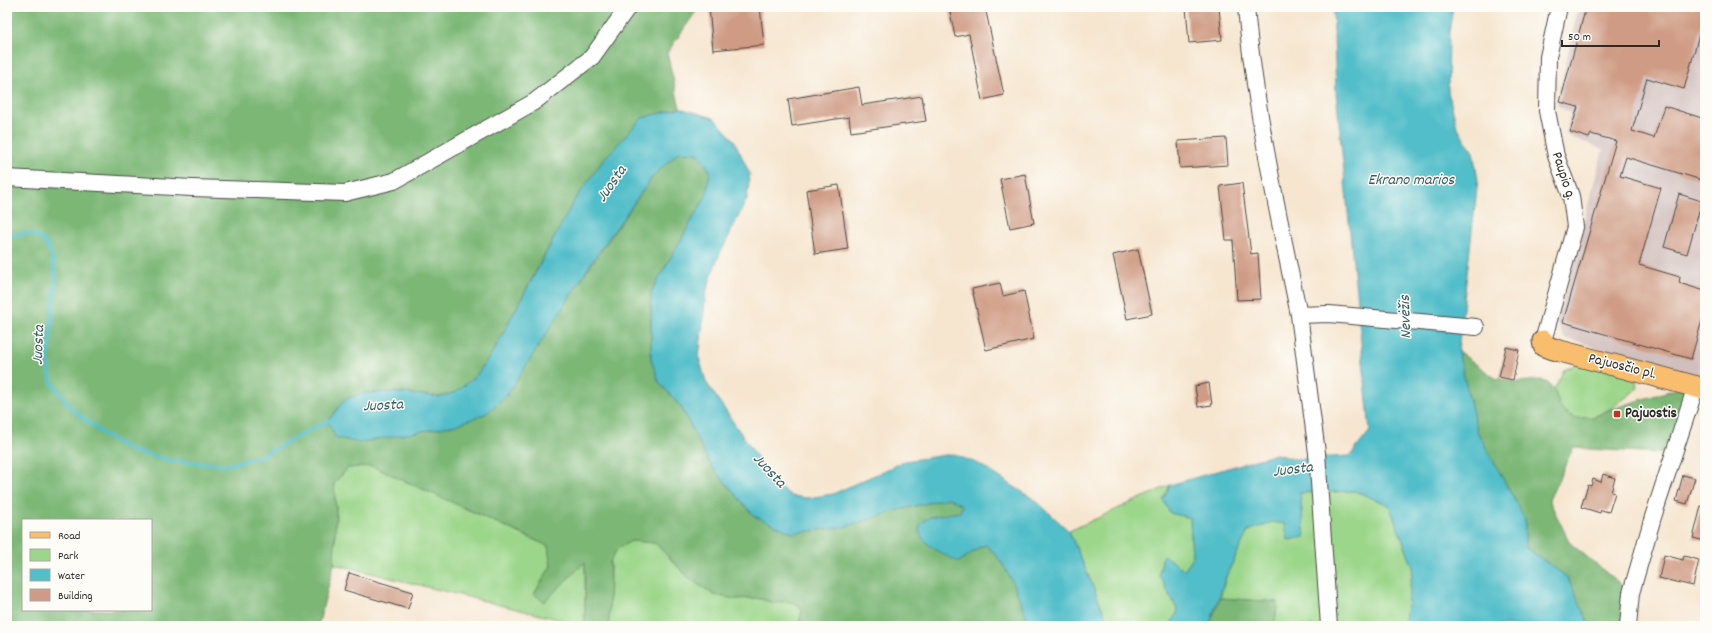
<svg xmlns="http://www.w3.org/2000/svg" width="1712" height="633" font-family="Dekko,sans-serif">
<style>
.industrial{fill:#d1bfbe}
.green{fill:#9bd68a;stroke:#63805a}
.forest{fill:#7cb776;stroke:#547150;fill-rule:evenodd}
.water{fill:#51bec9;stroke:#3e747a}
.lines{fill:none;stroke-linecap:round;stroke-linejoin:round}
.stream{stroke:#51bec9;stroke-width:4}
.building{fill:#cf9b84}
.minor-casing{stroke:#494744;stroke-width:18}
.major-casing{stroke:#494744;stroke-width:23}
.minor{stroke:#fff;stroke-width:16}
.major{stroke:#f9be6d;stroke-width:21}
.poi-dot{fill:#c8321e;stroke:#fdfcf7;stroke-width:1.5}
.labels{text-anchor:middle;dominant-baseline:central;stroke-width:3;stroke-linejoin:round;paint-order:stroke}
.street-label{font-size:15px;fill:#2b2b2b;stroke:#fdfcf7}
.poi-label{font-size:15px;font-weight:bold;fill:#2b2b2b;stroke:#fdfcf7;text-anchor:start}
.water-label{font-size:16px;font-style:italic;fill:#385e62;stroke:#fdfcf7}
</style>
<rect width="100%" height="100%" fill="#fdfcf7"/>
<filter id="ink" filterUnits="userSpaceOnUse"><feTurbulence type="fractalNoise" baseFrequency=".025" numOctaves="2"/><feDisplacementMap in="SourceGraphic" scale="8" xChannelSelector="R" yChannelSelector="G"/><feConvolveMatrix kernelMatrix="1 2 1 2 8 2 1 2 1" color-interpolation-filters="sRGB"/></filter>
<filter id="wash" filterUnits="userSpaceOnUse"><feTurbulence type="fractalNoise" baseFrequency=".012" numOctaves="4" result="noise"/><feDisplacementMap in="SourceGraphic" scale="16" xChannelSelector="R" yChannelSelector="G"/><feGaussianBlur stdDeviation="0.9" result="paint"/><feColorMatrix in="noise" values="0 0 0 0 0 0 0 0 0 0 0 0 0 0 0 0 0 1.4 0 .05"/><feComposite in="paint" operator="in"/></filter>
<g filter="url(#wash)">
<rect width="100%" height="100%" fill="#f6e6d0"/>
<path class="industrial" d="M1578,7H1705V358L1696,386L1673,380L1583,343L1564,338L1557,323L1603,149L1566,135L1571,113L1557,105Z"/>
<path class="green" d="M1583,361L1635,374L1638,388C1620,402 1583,435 1561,409C1557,405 1556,395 1554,389L1564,370Z
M372,466L548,546L551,566L534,594L585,562V626L334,564L336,510L334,483L348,468Z
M1170,485L1163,500L1170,513L1190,518L1192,558L1185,570L1163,556L1159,575L1178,611L1170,626H1110L1069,531Z
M1355,491L1389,505L1413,567L1404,626H1274L1278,602L1220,598L1227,574L1248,531L1272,522L1285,524L1300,493Z
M631,541L655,543L690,579L735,599L757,598L775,603L786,601L798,604L802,611L798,626H609L610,562L617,549Z"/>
<path class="forest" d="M7,7H699L667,53L680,108L642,118L553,239L494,350L476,376L456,392L440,397L392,392L364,393L335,437L358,442L456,425L487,413L654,175L679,152L698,153L710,171L706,196L651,292V359L659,382L681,407L711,466L754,516L906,508L949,498L962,505L960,513L930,517L959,562L980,547L985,545C1004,555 1023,605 1030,626H798L802,611L798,604L786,601L775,603L757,598L735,599L714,595L690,579L655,543L631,541L617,549L610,562L609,626H585V562L544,602L534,594L551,566L548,546L372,466L348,468L334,483L336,510L334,564L318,626H7ZM23,520H151V610H23Z
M1458,351L1495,378L1516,382L1541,380L1548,383L1554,389L1561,409L1574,418L1595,417L1609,410L1672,390L1696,386L1675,454L1573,448L1549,500L1570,543L1631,593L1628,626H1590L1567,577L1525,547V519L1477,431Z
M1220,598L1278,602L1274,626H1209Z"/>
<path class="water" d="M1333,7H1453L1449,33L1448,92L1457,127L1473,152L1478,180L1458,351L1477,431L1525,519V547L1567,577L1590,626H1404L1413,567L1389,505L1355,491L1300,493L1305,537L1288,540L1285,524L1272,522L1248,531L1227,574L1209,626H1170L1178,611L1159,575L1163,555L1185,570L1192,558L1190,518L1170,513L1163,500L1170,485L1276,454L1294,459L1350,456L1370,431L1336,93Z
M680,108L714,118L734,140L750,174L747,199L717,260L706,292L699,358L706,382L774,482L791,496L808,498L833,494L905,461L953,454L979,464L1035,500L1069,531L1110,626H1030C1023,606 1004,555 985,545L980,547L959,562C946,557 899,533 929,518C937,514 951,514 960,512L962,505L949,498L906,508L844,527L793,533L754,516L711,466L681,407L659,382L651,359V292L706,196L710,171L698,153L679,152L654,175L595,257L508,394L487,413L456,425L358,443L335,437L328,421L345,399L364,393L392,392L440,397L456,392L476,376L494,350L574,201L605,158L642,118Z"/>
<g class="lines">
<path class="stream" d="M7,236L28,233L42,239L51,252L56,278L48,360L51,381L71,408L104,435L132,451L172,461L228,465L261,456L328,421L333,420"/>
</g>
<g id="blocks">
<path class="building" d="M709,7H760L764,45L713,50Z
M949,7H985L1004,95L982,100L969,34L955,37Z
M1186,7H1219L1222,40L1189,43Z
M1586,7H1705V13L1684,89L1647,78L1632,131L1654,138L1664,106L1705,119V181L1626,157L1620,176L1661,188L1639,265L1680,277L1679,283L1705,291V310L1691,359L1563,322L1616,141L1591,134L1589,138L1570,132L1578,107L1560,102Z
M859,87L862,105L922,96L926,121L851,132L849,117L792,126L788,99Z
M1226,138L1228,165L1180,168L1178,141Z
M1025,174L1034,223L1010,228L1000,179Z
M1242,183L1251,254L1258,253L1261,299L1237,300L1233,240H1226L1220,186Z
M839,185L848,249L815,254L806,190Z
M1679,194L1702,201L1687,254L1664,247Z
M1138,249L1152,314L1127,319L1113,255Z
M1000,283L1003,296L1024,291L1034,339L986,350L972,289Z
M1506,347L1519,350L1513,380L1499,377Z
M1209,383L1212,405L1198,407L1195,386Z
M1603,474L1615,478L1611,492L1615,493L1609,512L1601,510L1600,513L1581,507L1588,485L1591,486L1593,479L1601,482Z
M1683,475L1695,478L1687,504L1676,501Z
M1701,506H1705V541L1693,538Z
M1664,555L1683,560L1684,556L1699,560L1693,586L1659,578Z
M349,573L413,592L408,609L344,590Z"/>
</g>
</g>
<g filter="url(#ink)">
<use href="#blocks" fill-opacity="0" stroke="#494744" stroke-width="1"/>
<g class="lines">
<g class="minor-casing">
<path id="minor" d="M1246,7C1255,111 1278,213 1299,315
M7,178L192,188L345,193L394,181L534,102L592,57L628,7
M1543,341L1575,227L1571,196L1556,156L1547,111L1548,57L1559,7
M1329,626L1317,453L1299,315L1329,314L1476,327
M1628,626L1631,593L1653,517L1696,386"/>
</g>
<g class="major-casing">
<path id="major" d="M1543,341L1544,346L1560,351L1705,389"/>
</g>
<use href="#minor" class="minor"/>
<use href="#major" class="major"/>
</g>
</g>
<rect class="poi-dot" x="1613" y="410" width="8" height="8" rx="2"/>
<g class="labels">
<g class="street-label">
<text transform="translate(1563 176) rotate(72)">Paupio g.</text>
<text transform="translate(1622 367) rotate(14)">Pajuosčio pl.</text>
</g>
<g class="poi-label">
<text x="1625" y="414">Pajuostis</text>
</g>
<g class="water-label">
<text x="1411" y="180">Ekrano marios</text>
<text transform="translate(612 184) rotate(-55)">Juosta</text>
<text transform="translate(1406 317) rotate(-92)">Nevėžis</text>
<text transform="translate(39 345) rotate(-88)">Juosta</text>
<text transform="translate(383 406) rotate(-3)">Juosta</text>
<text transform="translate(1293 470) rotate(-7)">Juosta</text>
<text transform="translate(769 471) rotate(47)">Juosta</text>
</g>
</g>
<rect width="1712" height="633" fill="none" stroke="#fdfcf7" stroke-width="24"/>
<rect x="22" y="519" width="130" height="92" fill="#fdfcf7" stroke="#a9a8a5"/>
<rect x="30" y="532" width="20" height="6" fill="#f9be6d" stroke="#a9a8a5"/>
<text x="58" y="539" font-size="12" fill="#2b2b2b">Road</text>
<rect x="30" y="549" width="20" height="12" fill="#9bd68a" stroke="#a9a8a5"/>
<text x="58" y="559" font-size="12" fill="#2b2b2b">Park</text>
<rect x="30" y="569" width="20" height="12" fill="#51bec9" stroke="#a9a8a5"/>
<text x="58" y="579" font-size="12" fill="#2b2b2b">Water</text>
<rect x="30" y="589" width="20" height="12" fill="#cf9b84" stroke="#a9a8a5"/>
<text x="58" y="599" font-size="12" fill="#2b2b2b">Building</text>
<path d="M1562 40v6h97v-6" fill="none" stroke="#2b2b2b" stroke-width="2"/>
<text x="1568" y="40" font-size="12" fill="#2b2b2b" stroke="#fdfcf7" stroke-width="3" paint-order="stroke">50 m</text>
</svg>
